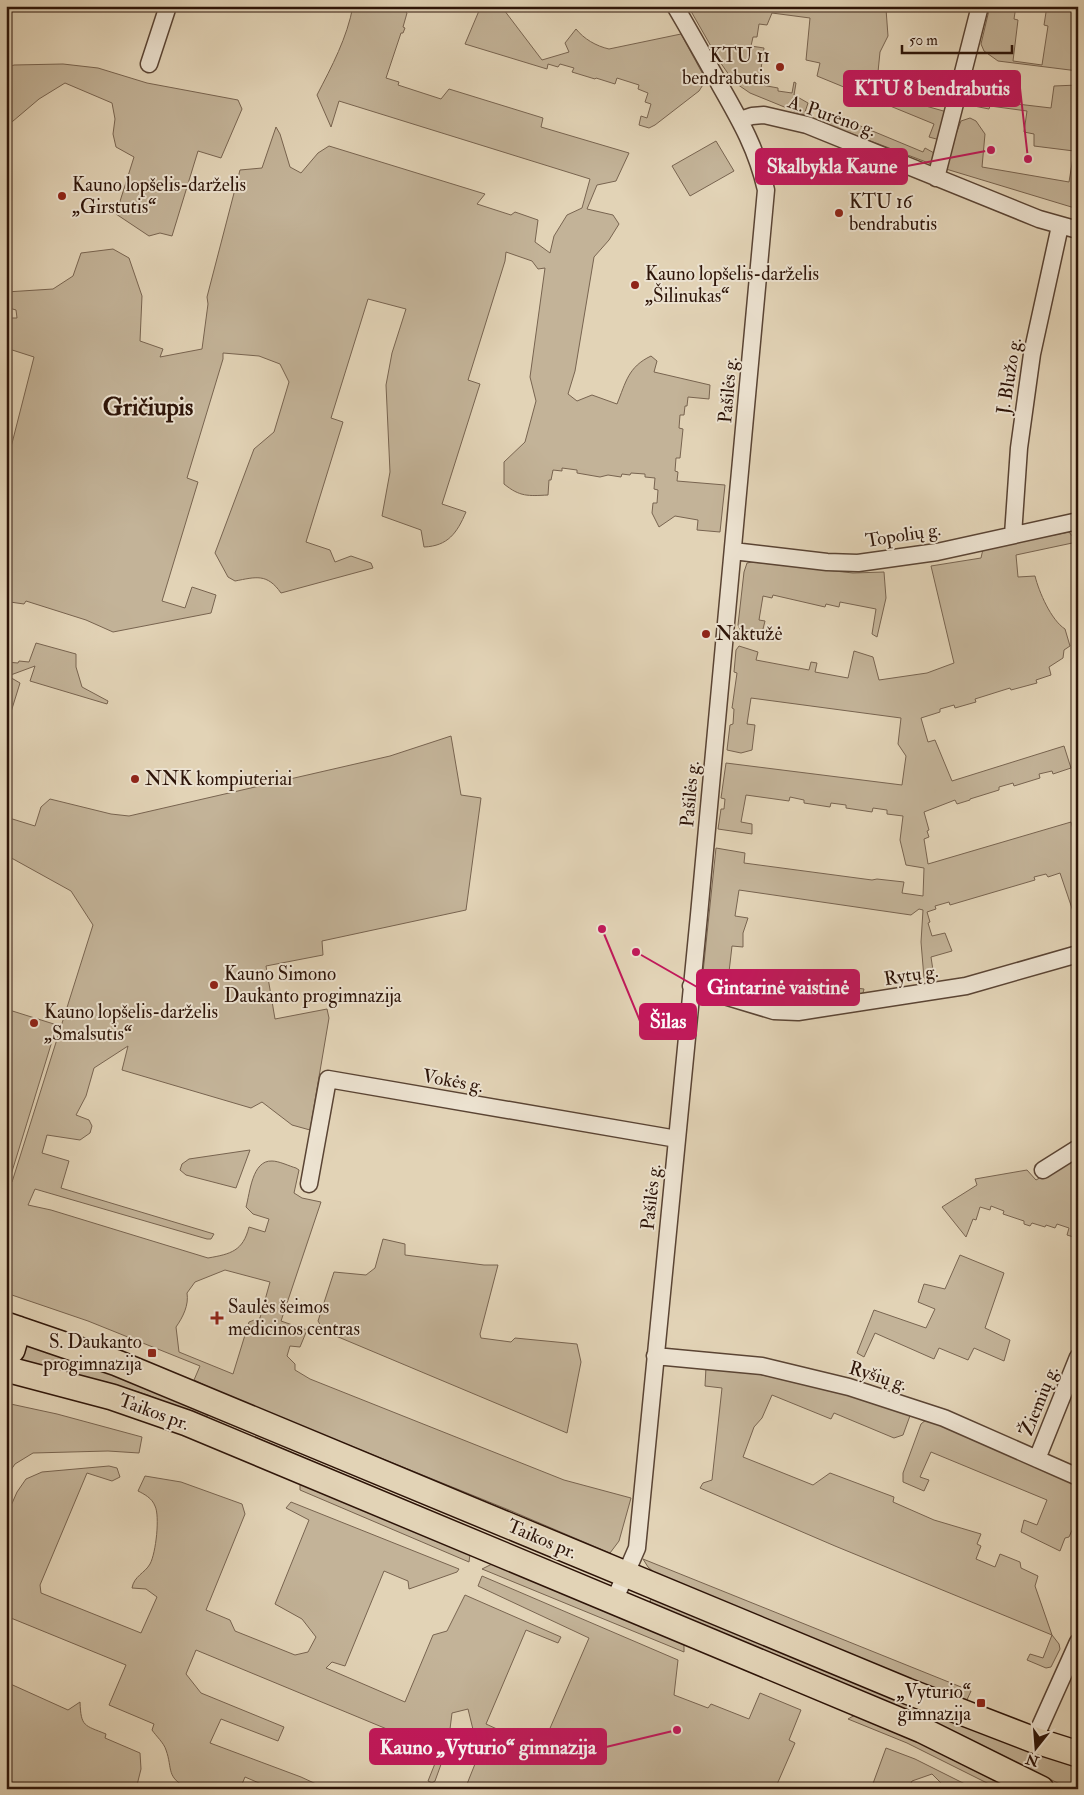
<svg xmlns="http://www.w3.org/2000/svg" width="1084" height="1795" font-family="'IM FELL Double Pica',serif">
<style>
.green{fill:#c3b398;stroke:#786450;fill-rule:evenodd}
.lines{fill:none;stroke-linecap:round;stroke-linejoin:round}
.lane-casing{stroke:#5a4434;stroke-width:10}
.street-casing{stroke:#5a4434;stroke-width:19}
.primary-casing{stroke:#2d1408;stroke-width:28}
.lane{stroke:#ece2d0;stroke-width:8}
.street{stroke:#ece2d0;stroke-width:16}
.primary{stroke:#e2d3b6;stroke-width:25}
.poi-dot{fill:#8f2418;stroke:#ece2d0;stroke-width:2}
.labels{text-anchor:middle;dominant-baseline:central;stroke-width:4;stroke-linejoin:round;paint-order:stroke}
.poi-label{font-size:19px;fill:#2d1408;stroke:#ece2d0;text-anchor:start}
.street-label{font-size:19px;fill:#2d1408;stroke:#ece2d0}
.district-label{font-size:24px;font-weight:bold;fill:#2d1408;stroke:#ece2d0}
.leader{fill:none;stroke:#c2185b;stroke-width:2}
.callout-dot{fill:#c2185b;stroke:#ece2d0;stroke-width:2}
.callout{fill:#c2185b;stroke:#c2185b;stroke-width:2}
.callout-label{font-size:20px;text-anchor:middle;font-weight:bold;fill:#fff}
</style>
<rect width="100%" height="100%" fill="#e2d3b6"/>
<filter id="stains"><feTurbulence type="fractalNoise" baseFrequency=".004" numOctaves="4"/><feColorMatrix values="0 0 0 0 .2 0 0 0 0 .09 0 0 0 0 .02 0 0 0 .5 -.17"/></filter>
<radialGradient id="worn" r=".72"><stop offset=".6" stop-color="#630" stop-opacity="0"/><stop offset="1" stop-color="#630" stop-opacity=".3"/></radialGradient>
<path class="green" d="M353,6H399L407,13L403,27L405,28L403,33H401L386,78L399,82L398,85L441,99L449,89L543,118L541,127L629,153L616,181L597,185L587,209L613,215L619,224L609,240L594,257L575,371L568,394L577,401L592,395L617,404C626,382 628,367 651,356L657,361L654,372L710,385L709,399L688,397L687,406H685L684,415H680L679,428L683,429L680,458H676L675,471L678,472L677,481L725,485L720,532L697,530L698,520L675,516L659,527L652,513L653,503H657L658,490L654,489L655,478L645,477V474L631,473L630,475L622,474L621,477L608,475L600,477L577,473V470L562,468V471L553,470L551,480H549L548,495C528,496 520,497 504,484V462L525,442L536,401L530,377L545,268L538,269L532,261L506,252L505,261L468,380L480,384L442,504L466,512C457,533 448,546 424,547L421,530L382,516L390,472L386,385L392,353L406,309L368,299L331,418L343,422L306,542L330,550L335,562L351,556L371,563L373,568L281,593C267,573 256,577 235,581L228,577L215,553L254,449L274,432L289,382L280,364L259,356L223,353V359L187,478L198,482L162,601L185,608L192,587L216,595L211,613L113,632L86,620L26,601L24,604L10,602L6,616V459L9,455L34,357L6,348V318H17L16,310L6,307V292L53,289L73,276L81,253L113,249L129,258L142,296L140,341L163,349L160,357L202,349L208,304L207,297L240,170L262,168L276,127L280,134L290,167L301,173L318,153L329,146L485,194L477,204L511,215L515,212L538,220L535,242L550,253L554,236L567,215L582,208L590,179L339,101L331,127L317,95C332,66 347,38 353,6Z
M481,6H501L542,60L569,52L565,43L576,29C584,39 596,46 609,49L681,34L706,80L699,91L655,125L649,128L639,125L641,116L647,118L651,104L645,102L648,93L638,89L639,85L617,78L615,84L596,78L595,79L572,72L574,68L560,64L558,67L548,64L547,69L465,44Z
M688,6H872L886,9L888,36L880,52L876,92L947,112L940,140L929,137L934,124L817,76L820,63L806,60L810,18L772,13L767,25L759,24L757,37H753L751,46L764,48L760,76L763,77L762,85L778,88V91L792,93L794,82L796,83L794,95L808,103L804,115L750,93L734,82L720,62Z
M990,6H1016L1014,19L1018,20L1013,61L1042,65L1048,26L1044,25L1047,6H1078V71L998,61L984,51L981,44Z
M63,64L98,68L147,83L238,100L242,109L221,158L198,151L172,236L160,233L149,236L116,214L134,157L116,147L113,134L115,119L112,103L65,83L39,99L6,127V68L14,65Z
M986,72L985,78L1003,80L1000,102L1051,108L1054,86L1078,85V209L946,169L954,139L961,121L970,118L976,121L985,134L982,167L1069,182L1074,151L1034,146V134L1024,132L1027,111L990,106L989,109L969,105L967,102L976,77L978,73Z
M822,110L923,152L925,148L936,154L934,165L818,121Z
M716,141L734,171L690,196L672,166Z
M1069,532L1077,542L1016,555L1018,577L1035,576C1039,592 1051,620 1065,629L1070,646L1064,650L1063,658L1049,667L1051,675L1036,680L1037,683L1011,690L1010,688L975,699L976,702L955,708L954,705L940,709V712L921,718L928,742L935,740L952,781L1064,746L1071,768L1053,774L1052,771L1039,774L1040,778L1014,786L1013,783L999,787V790L970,799V800L957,804L955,800L924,812L929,830L927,831L929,837L924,839L928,864L1071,822L1078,848V926L1060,873L1048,877L1046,874L1034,877L1035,880L950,905L949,902L935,906L936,909L927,912L930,922L928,923L932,936L945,933L952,951L931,957L934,977L924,978L921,942L923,910L919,909L911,915L739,890L735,916L748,918L743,933V947L732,946L729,972L864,989L862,997L788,1004L758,999L702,982L716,848L745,853L744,863L872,880L877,879L904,882L902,893L923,896L924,868L906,865L900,840L903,816L887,814V810L873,808L872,812L846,808V805L831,803L830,807L804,803V800L790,797L789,801L746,795L741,822L752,824V834L718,829L721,809H724L725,799L721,798L726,763L902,785L906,756L898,744L901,718L751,698L747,724L755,725L752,750L741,753L727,750L730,725L733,724L734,709L732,708L737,673L734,672L736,650L739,646L758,652L756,660L809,670L811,662L817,663L815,672L848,678L854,651L873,657L879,680L927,673L954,663L931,566L981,558L983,549Z
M752,562L853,573L884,572L886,598L877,637L872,634L876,609L840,602L839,607L826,604L825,607L773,595L772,598L763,596L759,620L765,621L761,637L741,632L738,625L744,572L747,563Z
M36,643L76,654V667L82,687L108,701L107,704L30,681L35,666L8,676L20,683L6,728V662L18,663L19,661L29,662Z
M451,736L461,795L481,798L466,910L322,941L323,955L266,966L275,1019L327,1009L329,1018L310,1130L292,1125L262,1102L251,1108L122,1070L128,1046L94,1068L86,1096L76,1115L89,1120L92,1126L90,1133L80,1140L47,1135L42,1153L69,1161L61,1188L214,1234L211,1239H207L35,1189L28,1205L51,1210L208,1258C231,1254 243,1251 249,1227L265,1232L269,1219L253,1214L246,1207C250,1193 252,1160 272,1161C279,1161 289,1166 296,1168L299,1170L294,1193L302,1198L321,1202L281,1321L307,1330L300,1347L290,1346L287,1356L295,1364V1370L310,1379L564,1480L631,1498L619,1541L610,1553L509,1510L230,1397L194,1380L200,1366L88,1321L6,1293V1180L12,1182L93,925L71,891L6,855V817L35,826L41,807L50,799L111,814L129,816L390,756ZM225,1270L270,1282L260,1318L249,1322L233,1374L179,1352L176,1327C183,1317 189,1305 187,1293L195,1282Z
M6,1009L57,1025L10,1178L6,1177Z
M250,1150L236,1188L186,1175L180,1170L182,1164L189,1159Z
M1078,1156V1250L1073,1249L1077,1238L1067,1235L1069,1228L1057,1224L1055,1228L1046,1225L1045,1227L1032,1223L1030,1226L1024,1224V1221L1003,1214L1004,1211L991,1206L990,1210L980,1207L976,1220L973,1219L966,1237L942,1207L977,1185L975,1179L1027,1170L1036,1180Z
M383,1239L405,1244V1255L484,1265H498L480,1334L481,1338L511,1342L515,1338L577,1344L581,1362L567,1433L324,1331L318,1321L334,1272L366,1275L375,1268Z
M960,1255L1004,1273L985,1328L1010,1340L1004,1361L974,1348L968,1360L939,1348L934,1359L875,1333L864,1357L857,1353L874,1310L926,1328L935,1309L918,1302L924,1284L945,1289Z
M23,1341L100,1369L208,1413L206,1419L148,1395L106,1382L15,1360Z
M706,1367L753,1373L838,1391L911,1413L903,1435L894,1438L834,1413L831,1419L772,1395L762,1418L754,1427L743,1457L813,1485L830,1473L894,1497L893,1502L934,1520L981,1534L977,1544L981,1546L976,1559L995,1567L1000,1554L1020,1562L1021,1568L1038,1576L1035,1586L1052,1635L1059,1644L1060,1649L1051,1667L1046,1668L1027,1660L1030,1654L1043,1658L1052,1635L835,1546L700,1488L703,1483L712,1480L722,1388L705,1386Z
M6,1403L57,1414L142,1437L139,1453L108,1451L33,1453L15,1464L6,1477Z
M927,1419L960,1431L1078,1485V1517L1069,1537L1065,1538L1060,1551L1021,1532L1024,1520L1037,1525L1047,1500L931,1452L920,1477L929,1480L924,1491L903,1482V1473L921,1424Z
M109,1466L117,1468L120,1477L112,1481L87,1473L40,1585L41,1593L141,1633L157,1597L146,1589L132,1588C134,1576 145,1573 150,1564C156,1553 160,1516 155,1506C152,1498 144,1494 138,1491L145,1476L181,1482L242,1504L245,1514L206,1610L230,1620L235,1631L295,1655L308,1652L316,1637L302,1619L275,1604L309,1520L286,1508L291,1502L459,1569L457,1572L409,1589L408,1581L384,1571L345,1666L332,1662L326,1668L405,1702L433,1635L447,1631L465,1595L561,1637L558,1643L526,1630L486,1724L510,1735C515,1749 524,1751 538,1756L589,1638L478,1586L482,1576L678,1660L674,1695L708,1708L711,1704L749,1719L760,1693L801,1710L789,1740L795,1743L775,1789H483L467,1784L479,1754L468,1709L452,1713L448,1745L435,1781L432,1783L428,1781L440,1751L196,1650L186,1674L201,1693L284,1727L278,1741L221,1719L210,1743L301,1777L327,1789H273L245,1777L240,1789H190C165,1778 173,1769 166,1750C164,1743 156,1736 152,1730L154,1724L109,1705L126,1665L6,1616V1517L17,1492L26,1479L42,1472Z
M300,1484L470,1554L469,1562L300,1490Z
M643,1559L971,1691L966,1702L656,1574L648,1567Z
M492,1564L684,1644V1652L482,1569Z
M653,1599L932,1714L1078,1768V1789H1070L928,1719L651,1603L650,1600Z
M6,1682L68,1710L80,1702C81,1727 84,1725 106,1734L105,1738L140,1753L141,1769L136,1789H6Z
M855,1715L920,1741L998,1780L997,1788L907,1743L848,1719Z
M886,1748L915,1759L975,1789H947L932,1774L912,1781L908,1789H871Z"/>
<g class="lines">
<g class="lane-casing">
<path id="lane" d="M925,1789H932"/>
</g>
<g class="street-casing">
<path id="street" d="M149,64L168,6
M740,120L752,116L764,115L807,125L1039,219L1078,230
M936,178L980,6
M1013,535L1019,448L1032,354L1060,226
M733,551L827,562L858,563L937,552L1078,521
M691,986L774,1011L798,1012L966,986L1078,954
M1043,1170L1078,1148
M309,1184L328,1079L677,1139
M655,1356L762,1366L849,1387L944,1418L1078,1477
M1037,1459L1078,1357
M614,1601L637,1548L699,915L766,190C757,150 741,122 721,87C706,60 691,33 675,6
M1034,1740L1078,1642"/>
</g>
<g class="primary-casing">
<path id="primary" d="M6,1325L117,1363L907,1691L1034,1740L1078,1754
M6,1356L12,1350L18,1329
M6,1369L112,1397L187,1423L922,1730L1041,1789"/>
</g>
<use href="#lane" class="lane"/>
<use href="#street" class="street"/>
<use href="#primary" class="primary"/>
</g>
<g class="poi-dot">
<circle cx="780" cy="67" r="5"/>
<circle cx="62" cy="196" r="5"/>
<circle cx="839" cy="213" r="5"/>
<circle cx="635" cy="285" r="5"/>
<circle cx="706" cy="634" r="5"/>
<circle cx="135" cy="779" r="5"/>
<circle cx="214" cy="985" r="5"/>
<circle cx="34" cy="1023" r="5"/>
<path d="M214.5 1310.5h5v5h5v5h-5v5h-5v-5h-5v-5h5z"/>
<rect x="147" y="1348" width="10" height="10" rx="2.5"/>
<rect x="976" y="1698" width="10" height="10" rx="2.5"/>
</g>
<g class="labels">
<g class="poi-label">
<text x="770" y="56" text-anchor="end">KTU 11<tspan x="770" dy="22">bendrabutis</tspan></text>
<text x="72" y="185">Kauno lopšelis-darželis<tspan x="72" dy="22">„Girstutis“</tspan></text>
<text x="849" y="202">KTU 16<tspan x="849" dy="22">bendrabutis</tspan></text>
<text x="645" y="274">Kauno lopšelis-darželis<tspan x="645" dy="22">„Šilinukas“</tspan></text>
<text x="716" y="634">Naktužė</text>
<text x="145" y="779">NNK kompiuteriai</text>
<text x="224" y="974">Kauno Simono<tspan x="224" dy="22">Daukanto progimnazija</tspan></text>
<text x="44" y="1012">Kauno lopšelis-darželis<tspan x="44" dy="22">„Smalsutis“</tspan></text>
<text x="228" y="1307">Saulės šeimos<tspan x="228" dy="22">medicinos centras</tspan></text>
<text x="142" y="1342" text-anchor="end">S. Daukanto<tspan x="142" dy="22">progimnazija</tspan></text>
<text x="971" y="1692" text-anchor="end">„Vyturio“<tspan x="971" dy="22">gimnazija</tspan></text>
</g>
<g class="street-label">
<text transform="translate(832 116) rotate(19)">A. Purėno g.</text>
<text transform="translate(1009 376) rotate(-81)">J. Blužo g.</text>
<text transform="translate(728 390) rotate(-85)">Pašilės g.</text>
<text transform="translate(903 535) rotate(-9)">Topolių g.</text>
<text transform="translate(690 794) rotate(-85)">Pašilės g.</text>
<text transform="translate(911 975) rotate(-9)">Rytų g.</text>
<text transform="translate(453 1081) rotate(10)">Vokės g.</text>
<text transform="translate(651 1197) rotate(-84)">Pašilės g.</text>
<text transform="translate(878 1376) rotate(17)">Ryšių g.</text>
<text transform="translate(1039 1401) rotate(-68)">Žiemių g.</text>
<text transform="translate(154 1412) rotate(20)">Taikos pr.</text>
<text transform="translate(542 1539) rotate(23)">Taikos pr.</text>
</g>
<g class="district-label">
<text x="148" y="407">Gričiupis</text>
</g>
</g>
<path class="leader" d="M1028 159L1020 88M991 150L907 166M636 952L697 987M602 929L640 1021M677 1730L606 1747"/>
<g class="callout-dot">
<circle cx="1028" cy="159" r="5"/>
<circle cx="991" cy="150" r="5"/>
<circle cx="636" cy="952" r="5"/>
<circle cx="602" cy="929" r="5"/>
<circle cx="677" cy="1730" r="5"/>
</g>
<g class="callout">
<rect x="844" y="71" width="176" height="35" rx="5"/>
<rect x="756" y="149" width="151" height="35" rx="5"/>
<rect x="697" y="970" width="162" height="35" rx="5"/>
<rect x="640" y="1004" width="56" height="35" rx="5"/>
<rect x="370" y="1729" width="236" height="35" rx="5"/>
</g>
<g class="callout-label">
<text x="932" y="95">KTU 8 bendrabutis</text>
<text x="832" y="173">Skalbykla Kaune</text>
<text x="778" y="994">Gintarinė vaistinė</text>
<text x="668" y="1028">Šilas</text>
<text x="488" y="1754">Kauno „Vyturio“ gimnazija</text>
</g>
<rect width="1084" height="1795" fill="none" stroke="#e2d3b6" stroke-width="25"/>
<rect x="8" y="8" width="1069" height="1780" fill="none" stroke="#2d1408" stroke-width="2.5"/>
<rect x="12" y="12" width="1059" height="1770" fill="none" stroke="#2d1408"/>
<g transform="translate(1036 1748) rotate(197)" stroke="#ece2d0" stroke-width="4" paint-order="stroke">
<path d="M0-4L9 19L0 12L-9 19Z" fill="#2d1408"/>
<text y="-8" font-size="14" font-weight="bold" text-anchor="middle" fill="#2d1408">N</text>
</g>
<path d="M902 45v8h110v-8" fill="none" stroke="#2d1408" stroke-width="2.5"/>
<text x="909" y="45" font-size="15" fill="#2d1408" stroke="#ece2d0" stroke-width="4" paint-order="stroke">50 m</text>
<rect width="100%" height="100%" filter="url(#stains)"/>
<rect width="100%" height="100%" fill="url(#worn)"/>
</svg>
